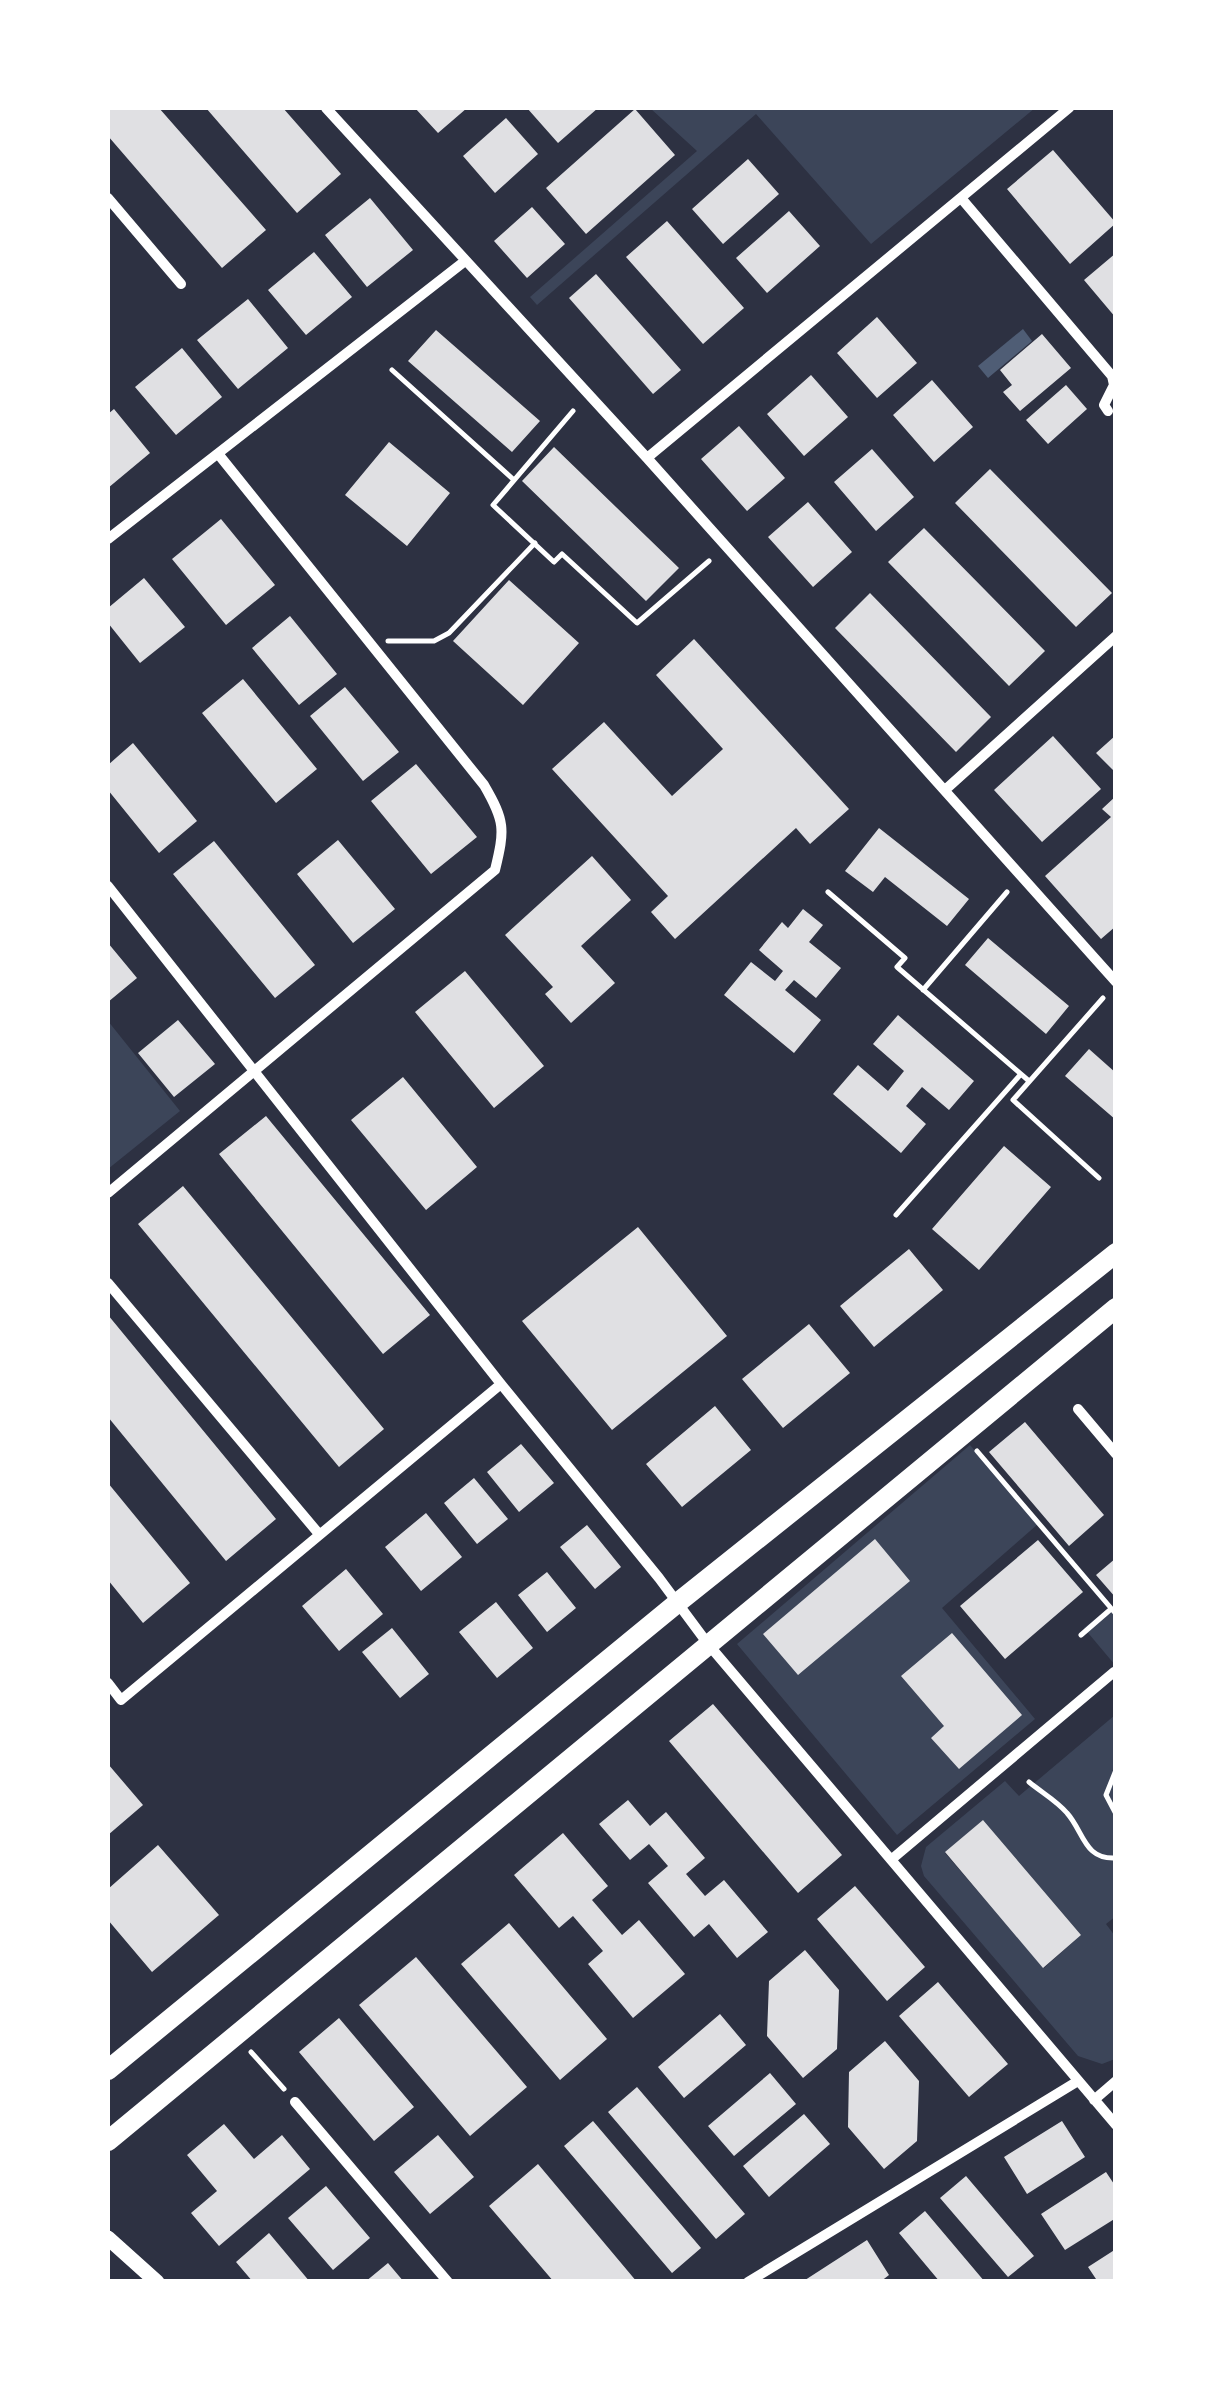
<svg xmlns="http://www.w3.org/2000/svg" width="1223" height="2389" font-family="Figtree,sans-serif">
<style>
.green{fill:#3c4559;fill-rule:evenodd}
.water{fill:#4f5d75}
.building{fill:#e0e0e3}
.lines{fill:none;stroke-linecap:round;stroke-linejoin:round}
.path{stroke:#fff;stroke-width:5}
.minor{stroke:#fff;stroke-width:10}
.tertiary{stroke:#fff;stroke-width:15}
.primary{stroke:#fff;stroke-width:20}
</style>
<rect width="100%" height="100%" fill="#2d3142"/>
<path class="green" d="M650,108H1035L871,244L756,114L537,305L530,297L697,151Z
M108,1021L180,1111L108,1169Z
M970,1445L1038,1524L942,1608L1035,1719L897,1835L737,1644Z
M1111,1606L1115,1611V1665L1084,1628Z
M1115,1715L1116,1916L1106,1924L1115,1936V2059L1102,2064L1078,2056L924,1876L921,1866L926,1847L1005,1781L1019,1796ZM983,1820L1081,1935L1044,1968L945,1853Z"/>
<path class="water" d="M1023,329L1032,341L988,378L978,366Z"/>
<path class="building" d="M108,108H159L266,230L222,268L108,136Z
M206,108H283L341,174L297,213Z
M415,108H467L438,133Z
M527,108H598L558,143Z
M635,109L675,155L586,234L546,188Z
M506,118L538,154L495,193L463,156Z
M1053,150L1116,223L1070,264L1007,189Z
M748,159L779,194L723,244L692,209Z
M370,198L413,250L367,287L325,235Z
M532,207L565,244L527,278L494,241Z
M789,211L820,246L767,293L736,258Z
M667,221L744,308L703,344L626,257Z
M314,252L352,297L306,335L268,290Z
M1116,253V318L1084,280Z
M596,274L681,370L653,394L569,298Z
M248,299L288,348L238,389L197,340Z
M877,317L917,363L877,398L837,353Z
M436,330L540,421L512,452L408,361Z
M1042,334L1071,368L1020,411L1003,392L1012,385L1000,370Z
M182,348L222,397L176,435L135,387Z
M811,375L848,417L804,456L767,414Z
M932,380L973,427L934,462L893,415Z
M1066,385L1087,409L1048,444L1026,420Z
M114,409L150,453L108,488V414Z
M739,426L785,478L747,511L701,459Z
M389,442L450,493L407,546L345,495Z
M554,447L679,568L646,601L522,481Z
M872,449L914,497L876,531L834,482Z
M990,469L1112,593L1076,627L955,503Z
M808,502L852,552L813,587L768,537Z
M221,519L275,585L226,625L172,559Z
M924,528L1045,651L1009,686L888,562Z
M144,578L185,627L140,663L108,623V608Z
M509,580L579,643L523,705L453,641Z
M870,593L991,717L956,752L835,628Z
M290,616L337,674L299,705L252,648Z
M694,639L849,809L810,844L796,828L675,939L651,912L668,896L552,769L604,722L672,796L723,749L656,675Z
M243,679L317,769L276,803L202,713Z
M345,687L399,752L363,781L310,716Z
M1116,735V773L1096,753Z
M1053,736L1101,789L1042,842L994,790Z
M133,743L197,821L159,853L108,790V765Z
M416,764L477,837L431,874L371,801Z
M1116,796V926L1101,939L1045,876L1111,817L1102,809Z
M879,828L969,899L947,926L885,877L873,892L845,871Z
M338,840L395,909L353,943L297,874Z
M214,841L315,965L275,998L173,874Z
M592,856L631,900L581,946L615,983L571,1023L545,994L553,987L505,935Z
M803,909L823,925L809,942L841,968L816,998L794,980L785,990L821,1020L794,1053L724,995L751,962L775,981L783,971L759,950L782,922L788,928Z
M988,938L1069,1006L1046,1034L965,965Z
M108,943L137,978L108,1002Z
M465,971L544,1066L494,1108L415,1012Z
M898,1015L974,1081L949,1110L922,1087L906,1106L926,1124L901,1153L833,1094L858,1065L888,1091L904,1071L873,1044Z
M178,1020L215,1064L174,1097L138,1053Z
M1089,1049L1116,1073V1120L1065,1076Z
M403,1077L477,1167L426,1210L351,1120Z
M266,1116L430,1315L383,1354L219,1154Z
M1004,1146L1051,1187L979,1270L932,1229Z
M183,1186L384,1429L339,1467L138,1224Z
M638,1227L727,1336L612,1430L522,1321Z
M909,1249L943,1290L874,1347L840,1306Z
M108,1315L276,1519L226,1561L108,1417Z
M809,1324L850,1373L783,1428L742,1379Z
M715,1406L751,1450L682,1507L646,1464Z
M1025,1422L1104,1515L1069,1546L989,1452Z
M521,1444L554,1483L519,1512L487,1472Z
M474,1478L508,1519L477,1544L444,1503Z
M108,1483L190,1583L143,1623L108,1580Z
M426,1513L462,1557L421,1591L385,1547Z
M587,1525L621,1567L595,1589L560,1547Z
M875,1539L910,1581L798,1675L763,1634Z
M1038,1540L1083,1592L1005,1659L960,1606Z
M1116,1558V1598L1096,1575Z
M346,1569L383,1614L339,1651L302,1606Z
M547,1572L576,1608L547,1632L518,1595Z
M496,1602L533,1648L497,1678L459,1632Z
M392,1628L429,1674L400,1698L362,1652Z
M952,1633L1022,1715L959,1769L931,1738L944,1726L901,1676Z
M713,1704L842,1855L798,1893L669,1741Z
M108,1764L143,1805L108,1835Z
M628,1800L650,1826L666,1812L705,1858L686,1874L705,1896L724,1880L768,1932L737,1958L709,1924L694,1937L648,1883L668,1866L649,1844L630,1860L599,1824Z
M983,1820L1081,1935L1043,1968L945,1852Z
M563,1833L608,1886L592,1900L622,1935L639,1920L685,1974L633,2018L588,1964L603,1951L573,1916L559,1928L514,1875Z
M158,1845L219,1915L152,1972L108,1920V1889Z
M855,1886L925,1967L887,2001L817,1919Z
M509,1923L607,2039L560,2080L461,1964Z
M805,1950L839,1990L837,2049L803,2078L767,2036L769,1981Z
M416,1957L527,2087L470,2136L359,2005Z
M938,1982L1008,2064L969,2097L899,2016Z
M720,2014L746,2045L684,2098L658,2067Z
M339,2018L414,2107L374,2141L299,2052Z
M885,2041L919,2081L917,2141L884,2169L848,2127L849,2072Z
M770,2073L796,2104L734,2156L708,2126Z
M637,2087L745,2214L716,2239L608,2112Z
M804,2114L830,2144L769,2197L743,2166Z
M593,2121L701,2248L672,2273L564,2146Z
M1062,2121L1085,2157L1027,2194L1004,2157Z
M224,2124L254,2159L282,2135L310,2169L219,2246L191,2213L217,2191L187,2155Z
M438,2135L474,2177L430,2214L394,2172Z
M538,2164L637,2282H554L489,2206Z
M1106,2172L1116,2187V2218L1065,2250L1041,2214Z
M966,2176L1034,2256L1008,2277L940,2198Z
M326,2186L370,2238L333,2270L288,2218Z
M925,2211L985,2282H940L899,2233Z
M269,2233L310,2282H253L236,2262Z
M867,2240L889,2275L880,2282H802Z
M1116,2249V2282H1098L1088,2267Z
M388,2263L404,2282H365Z"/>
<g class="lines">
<path class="path" d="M392,370L514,480
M573,411L493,505L554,562L562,554L637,623L709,561
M388,641H434L449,633L535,543
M828,892L905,958L897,967L1029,1081
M923,990L1007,892
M1099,1178L1013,1100L1103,998
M896,1215L1021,1074
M977,1451L1116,1614
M1081,1635L1111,1609
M1116,1770L1106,1795L1116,1814
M1029,1782C1041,1792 1057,1801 1067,1813C1084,1832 1084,1860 1116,1858
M251,2052L284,2089"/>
<path class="minor" d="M326,108L647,458L1116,982
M108,198L181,284
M961,198L1112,376L1114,385L1104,405L1108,411
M647,458L1069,108
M108,539L465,261
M945,790L1116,636
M108,886L501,1384L659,1578L708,1644L1116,2125
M108,1193L495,870C505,829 505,821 484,785L219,455
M108,1283L319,1534
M1078,1409L1116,1454
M108,1683L121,1700L501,1384
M892,1859L1114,1672
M1094,2100L1116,2081
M295,2102L448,2282
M748,2282L1078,2081"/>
<path class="tertiary" d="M108,2238L157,2282"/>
<path class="primary" d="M108,2070L676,1604L1116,1253
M108,2141L1116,1308"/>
</g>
<rect width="1223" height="2389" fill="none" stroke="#ffffff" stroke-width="220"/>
</svg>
